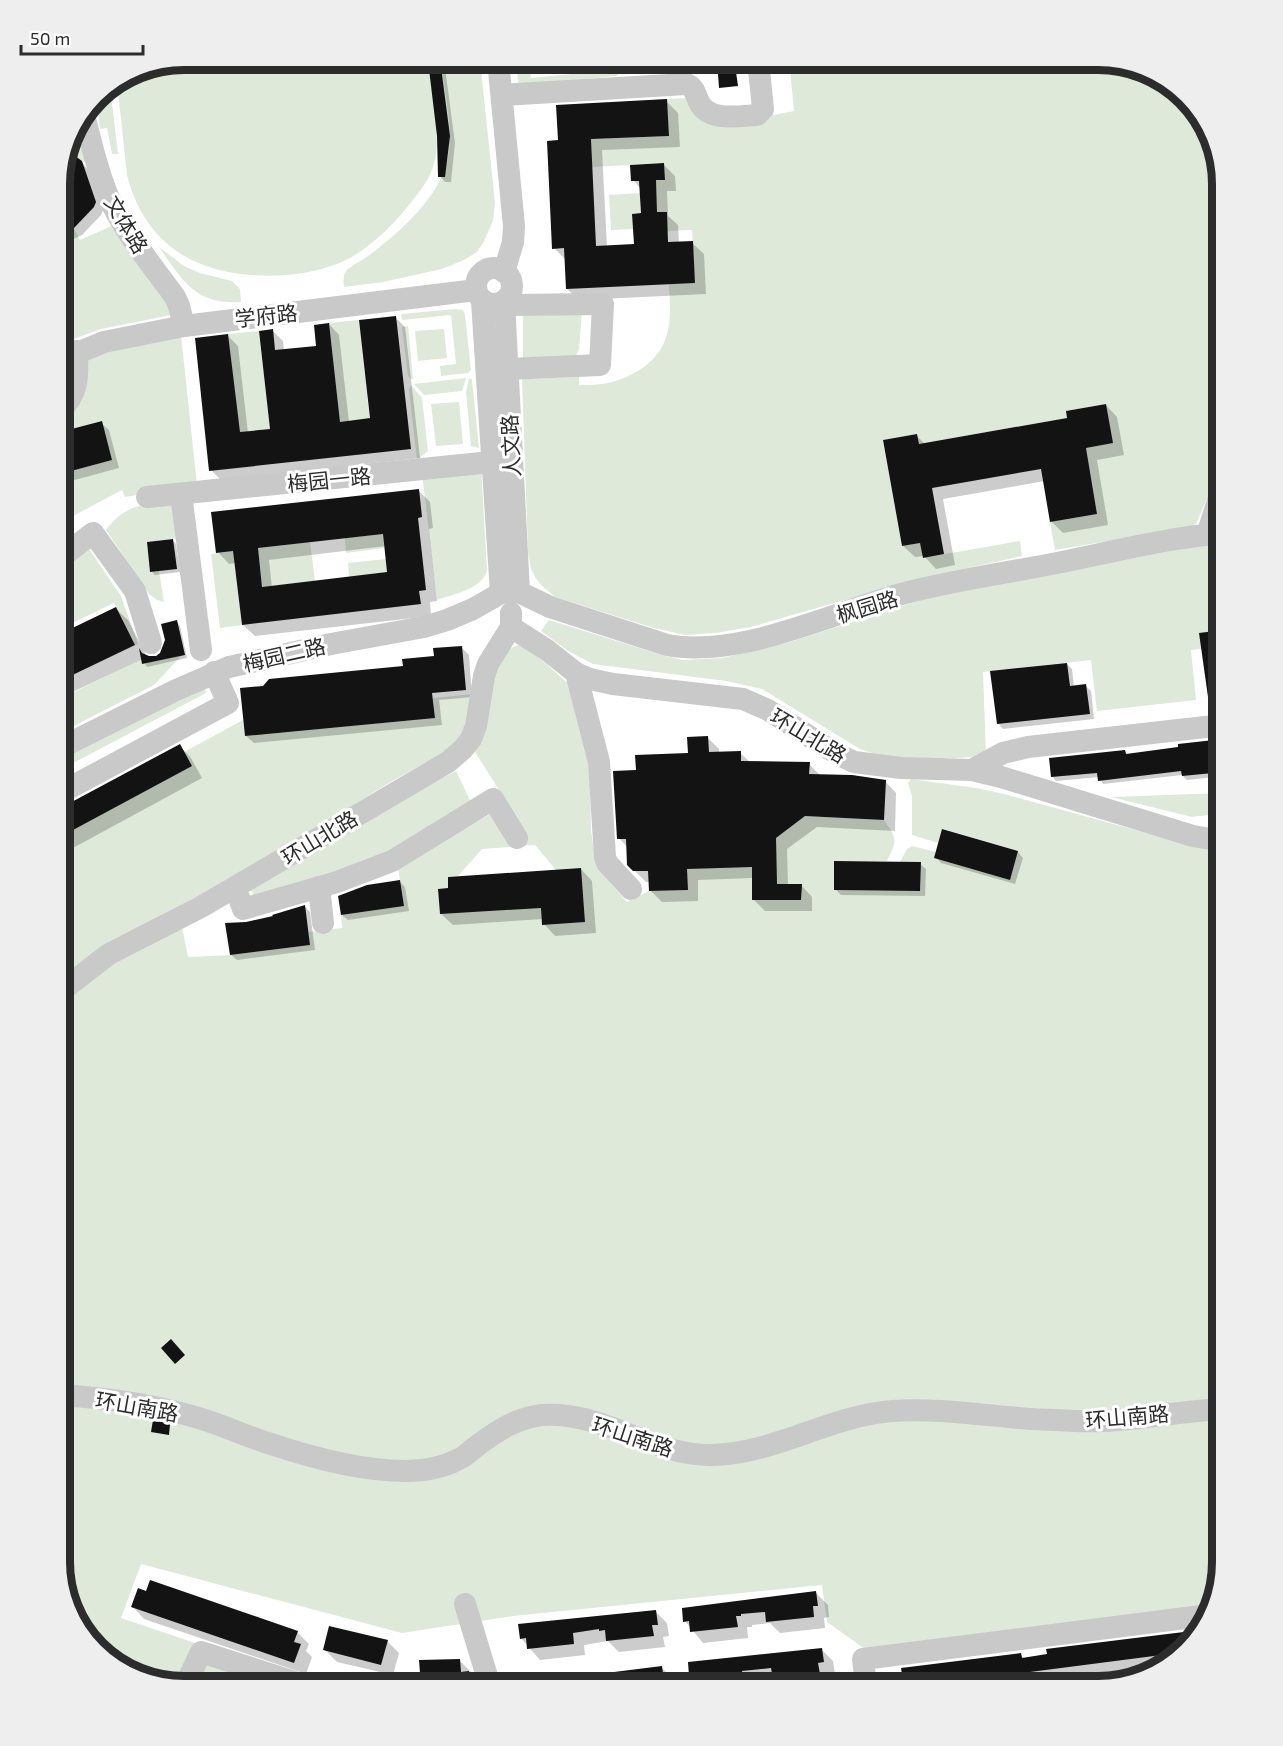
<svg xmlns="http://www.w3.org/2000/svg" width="1283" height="1746" font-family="'Exo 2','Noto Sans SC',sans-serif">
<rect width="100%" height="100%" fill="#fff"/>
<!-- green -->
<g fill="#dfe9da" fill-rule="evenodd">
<path d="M 185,60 L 428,60 C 431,89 442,138 434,164 C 429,182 416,196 405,210 C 389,229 368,249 346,260 C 299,283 218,282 175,250 C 150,232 134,204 127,175 L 117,82 L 137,69 Z"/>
<path d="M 440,60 L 480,60 L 495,203 L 493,221 L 484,241 L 477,252 L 464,260 L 442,269 L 383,282 L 344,287 C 343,280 343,274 348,269 C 355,263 364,260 371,254 C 402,230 440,197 448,157 C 454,126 444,91 440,60 Z"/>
<path d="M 591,60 L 622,60 L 623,71 L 616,76 L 519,86 L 516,66 L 529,65 L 531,78 L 592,72 Z"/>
<path d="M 632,60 L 693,60 L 694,68 L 639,73 L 633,69 Z"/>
<path d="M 789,60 L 1106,60 L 1161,77 L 1206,122 L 1223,185 L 1223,461 L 1196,524 L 1192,527 L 1055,550 L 1050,522 L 1097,514 L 1086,448 L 1113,443 L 1106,404 L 1067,411 L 1067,418 L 919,444 L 917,434 L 883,440 L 902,546 L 920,543 L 923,558 L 1020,541 L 1022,556 L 918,579 L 751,627 L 715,633 L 685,635 L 654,628 L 555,597 L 541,585 L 535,577 L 531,569 L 528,552 L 522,379 L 579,377 L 579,385 C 587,385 595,385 602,384 C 626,381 657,364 665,340 C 672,322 670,303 669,284 L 695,283 L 692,230 L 667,231 L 657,212 L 656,180 L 665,180 L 664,163 L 592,167 L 591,139 L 669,136 L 667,99 L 687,98 L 732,123 L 794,111 Z"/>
<path d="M 110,87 L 118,154 L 112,154 L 107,128 L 100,129 L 96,99 L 102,91 Z"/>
<path d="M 78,123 L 91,167 L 67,150 L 73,130 Z"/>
<path d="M 640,193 L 641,213 L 632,214 L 633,229 L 611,230 L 609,195 Z"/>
<path d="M 116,224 L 165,299 L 171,315 L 101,329 L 60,344 L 60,235 L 74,228 L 80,240 Z"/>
<path d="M 159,247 L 184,266 L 200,273 L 232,281 L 240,289 L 241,302 C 195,305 183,281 159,247 Z"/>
<path d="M 523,308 L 582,311 L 579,350 L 575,357 L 523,359 Z"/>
<path d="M 456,309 L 463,310 L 465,315 L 471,370 L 468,373 L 441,376 L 440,366 L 456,364 L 451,315 L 402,320 L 401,314 Z"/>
<path d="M 359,320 L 365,375 L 404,391 L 367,396 L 370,418 L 340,422 L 329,323 Z"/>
<path d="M 408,326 L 413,379 L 411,379 L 408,376 L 402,327 Z"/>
<path d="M 444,329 L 447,358 L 418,361 L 415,331 Z"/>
<path d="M 259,331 L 270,429 L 240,432 L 237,410 L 203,414 L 201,393 L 234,389 L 228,334 Z"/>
<path d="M 181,335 L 197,485 L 125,497 L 122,490 L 60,523 L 60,474 L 112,460 L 101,421 L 60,432 L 60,417 L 82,357 Z"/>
<path d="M 466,378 L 462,391 L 424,395 L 414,384 Z"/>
<path d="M 469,378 L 472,380 L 479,448 L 471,446 L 466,392 Z"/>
<path d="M 411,385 L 422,398 L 428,451 L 417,460 L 409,390 Z"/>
<path d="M 459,402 L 463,444 L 436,446 L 431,404 Z"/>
<path d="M 481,467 L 487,570 C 483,589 453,594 437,600 L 422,473 Z"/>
<path d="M 174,501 L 178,538 L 147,542 L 150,572 L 159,571 L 164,602 L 157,600 L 149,594 L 106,530 C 125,504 144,504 174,501 Z"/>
<path d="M 383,534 L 384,548 L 346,553 L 345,538 Z"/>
<path d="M 1223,541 L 1223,630 L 1201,649 L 1191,650 L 1196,700 L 1097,711 L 1091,660 L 983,672 L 986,756 L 942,759 L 887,758 L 860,749 L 762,689 L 726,681 L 593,664 L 568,651 L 541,631 L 549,620 L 665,656 L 683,660 L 722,658 L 790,642 L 927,598 Z"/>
<path d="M 310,542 L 315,581 L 262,587 L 258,548 Z"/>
<path d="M 89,549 L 121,596 L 138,644 L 135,645 L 114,603 L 60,629 L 60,566 Z"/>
<path d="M 233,551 L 242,625 L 220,628 L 211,554 Z"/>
<path d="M 386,559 L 387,572 L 349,577 L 348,563 Z"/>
<path d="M 518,645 L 525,645 L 572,687 L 590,761 L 591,831 L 597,868 L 627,902 L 649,891 L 687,890 L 687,869 L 776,838 L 805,816 L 884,820 C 898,840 897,840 887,861 L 835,861 L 834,890 L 920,891 L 921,862 L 900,862 L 907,849 L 912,846 L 936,852 L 934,858 L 1010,879 L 1018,851 L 943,829 L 938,843 L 912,835 L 912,796 L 908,783 L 911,779 L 976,788 L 1004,794 L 1190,845 L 1223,851 L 1223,1562 L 1211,1606 L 865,1649 L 827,1622 L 822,1585 L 513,1616 L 402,1633 L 141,1564 L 121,1618 L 323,1686 L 177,1686 L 122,1669 L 77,1624 L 60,1561 L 60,837 L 184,752 L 243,720 L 245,736 L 435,718 L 433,698 L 474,694 L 465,729 L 460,739 L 443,753 L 394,780 L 179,912 L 188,957 L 230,955 L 310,945 L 309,932 L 342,928 L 341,915 L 404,906 L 398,867 L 508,804 L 475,752 C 481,726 490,653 518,645 ZM 535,845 L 556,870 L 581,868 L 585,922 L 542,925 L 541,908 L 440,914 L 438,889 L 448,888 L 448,877 L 458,876 L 482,849 ZM 752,884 L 801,884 L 801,900 L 752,900 Z"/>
<path d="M 182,655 L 154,685 L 60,733 L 60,699 L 141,659 L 142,664 Z"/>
<path d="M 202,686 L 205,687 L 206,693 L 60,770 L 60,759 Z"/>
<path d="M 456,771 L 471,802 L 379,859 L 254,896 L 249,886 L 351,826 Z"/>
<path d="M 1223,793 L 1223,813 L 1192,817 L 1111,797 Z"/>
</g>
<!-- shadow -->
<g fill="#0003" fill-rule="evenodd">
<path d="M 441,69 L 446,75 L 455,143 L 451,182 L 445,182 L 440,176 Z"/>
<path d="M 666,101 L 678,113 L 680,147 L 602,150 L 607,247 L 635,245 L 642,215 L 641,189 L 633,180 L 664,165 L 675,176 L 676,191 L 667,191 L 668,216 L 678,225 L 679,243 L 692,243 L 704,254 L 706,294 L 579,300 L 567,289 L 566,260 L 554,248 L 560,142 Z"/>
<path d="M 81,162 L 89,170 L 103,210 L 101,215 L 82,235 L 60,245 L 60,176 Z"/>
<path d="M 395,317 L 405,327 L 420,458 L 221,480 L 211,470 L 228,336 L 238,346 L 248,433 L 272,430 L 273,331 L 283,341 L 284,351 L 318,347 L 329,324 L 339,335 L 349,422 L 371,420 Z"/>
<path d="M 1106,405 L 1117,417 L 1124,455 L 1097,460 L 1108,525 L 1063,533 L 1052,522 L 1045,481 L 943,499 L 955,565 L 936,569 L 924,556 L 915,557 L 903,546 L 916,435 L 925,444 L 1069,419 Z"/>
<path d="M 101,423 L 109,430 L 119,468 L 60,484 L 60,433 Z"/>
<path d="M 418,490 L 430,502 L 433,528 L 429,529 L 437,601 L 430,602 L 431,616 L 255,636 L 243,625 L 236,563 L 229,564 L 218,552 ZM 386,546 L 389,574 L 272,588 L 269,560 Z"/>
<path d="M 173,540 L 176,544 L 180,572 L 155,575 L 152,572 Z"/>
<path d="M 116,609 L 128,620 L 147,657 L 156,657 L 163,653 L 177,622 L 180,626 L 187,658 L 147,667 L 142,659 L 60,698 L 60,635 Z"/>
<path d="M 1223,632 L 1223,708 L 1216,709 L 1210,703 Z"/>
<path d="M 461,647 L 469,655 L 472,697 L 439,700 L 442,725 L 254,743 L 246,736 L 404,667 L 436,658 Z"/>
<path d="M 1067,664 L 1072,669 L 1074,687 L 1086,686 L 1091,691 L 1094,719 L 1003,729 L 998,723 Z"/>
<path d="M 708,738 L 719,749 L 719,754 L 740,753 L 750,762 L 809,764 L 821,776 L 885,781 L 896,793 L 895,831 L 817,827 L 787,849 L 788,885 L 801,885 L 812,897 L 812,911 L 765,911 L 753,899 L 753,878 L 698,880 L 698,901 L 662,902 L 650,890 L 650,882 L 646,882 L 629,865 L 628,848 L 619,838 L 638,772 L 689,755 Z"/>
<path d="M 1223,740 L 1223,776 L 1187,780 L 1182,775 L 1103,784 L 1099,777 L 1056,781 L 1052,776 L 1125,751 L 1128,755 Z"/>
<path d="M 180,746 L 191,758 L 202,778 L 60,855 L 60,808 L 67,806 Z"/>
<path d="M 1018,852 L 1023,858 L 1015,884 L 941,863 L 936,857 Z"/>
<path d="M 920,864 L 926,869 L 925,896 L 841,895 L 835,889 Z"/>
<path d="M 581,869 L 592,881 L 596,933 L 555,936 L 544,924 L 543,919 L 453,925 L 441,914 Z"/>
<path d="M 400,882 L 405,887 L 409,911 L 348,920 L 342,915 Z"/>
<path d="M 305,907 L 310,912 L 315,950 L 237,960 L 231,955 L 246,924 L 274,918 Z"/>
<path d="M 1217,1500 L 1223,1500 L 1223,1514 L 1218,1513 Z"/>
<path d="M 816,1593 L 828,1605 L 829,1617 L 824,1618 L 825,1628 L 780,1633 L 770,1623 L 752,1625 L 752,1627 L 747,1627 L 748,1638 L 703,1643 L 685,1621 Z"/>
<path d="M 133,1607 L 297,1632 L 309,1644 L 306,1651 L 312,1657 L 306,1674 L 144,1619 Z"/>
<path d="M 656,1612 L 667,1623 L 669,1636 L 663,1637 L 665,1647 L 619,1652 L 608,1641 L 584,1645 L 585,1655 L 540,1660 L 521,1638 Z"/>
<path d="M 1199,1631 L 1163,1667 L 1041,1683 L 1042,1686 L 898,1686 L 904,1675 L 1020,1654 L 1025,1659 L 1048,1655 L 1048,1651 Z"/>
<path d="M 387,1641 L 399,1653 L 393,1675 L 337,1662 L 325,1650 Z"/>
<path d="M 822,1650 L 833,1661 L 835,1674 L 829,1674 L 831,1685 L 782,1686 L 776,1680 L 753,1682 L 754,1686 L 698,1686 L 697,1682 L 691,1675 Z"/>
<path d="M 459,1660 L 471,1672 L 471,1675 L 480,1686 L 410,1686 L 421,1675 Z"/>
<path d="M 661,1667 L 673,1679 L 674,1686 L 527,1686 L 527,1683 Z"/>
</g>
<!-- building -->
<g fill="#131313" fill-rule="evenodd">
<path d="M 441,67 L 450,136 L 445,177 L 438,177 L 437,136 L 429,69 Z"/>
<path d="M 736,72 L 738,86 L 719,88 L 718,74 Z"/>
<path d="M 667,99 L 669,136 L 591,139 L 596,246 L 634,244 L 632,214 L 641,213 L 639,181 L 631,181 L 630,165 L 664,163 L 665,180 L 656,180 L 657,212 L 667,212 L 668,242 L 693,241 L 695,283 L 566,289 L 564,248 L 552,249 L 547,141 L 558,140 L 556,105 Z"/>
<path d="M 67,150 L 82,161 L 96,202 L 94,207 L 74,228 L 60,235 L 60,176 Z"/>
<path d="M 396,316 L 411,449 L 209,471 L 195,338 L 228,334 L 240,432 L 270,429 L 259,331 L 273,329 L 275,350 L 316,346 L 314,325 L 329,323 L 340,422 L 370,418 L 359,320 Z"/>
<path d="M 1106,404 L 1113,443 L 1086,448 L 1097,514 L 1050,522 L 1041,469 L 932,488 L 944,554 L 923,558 L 920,543 L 902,546 L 883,440 L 917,434 L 919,444 L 1067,418 L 1066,411 Z"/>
<path d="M 102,421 L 112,460 L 60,474 L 60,432 Z"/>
<path d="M 419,489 L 422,517 L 418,518 L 426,590 L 419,591 L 421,604 L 242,625 L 233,551 L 216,553 L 211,512 ZM 383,534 L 387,572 L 262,587 L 258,548 Z"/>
<path d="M 173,539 L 177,569 L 150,572 L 147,542 Z"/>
<path d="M 116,607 L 135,645 L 60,681 L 60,634 Z"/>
<path d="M 177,620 L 185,655 L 142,664 L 139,648 L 142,653 L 149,656 L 156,656 L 160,653 L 165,640 L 161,624 Z"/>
<path d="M 1223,630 L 1223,702 L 1209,704 L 1199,633 Z"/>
<path d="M 462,646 L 466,690 L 432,693 L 435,718 L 245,736 L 240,688 L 263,686 L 269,679 L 403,666 L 402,659 L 434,656 L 433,648 Z"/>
<path d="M 1067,663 L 1070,686 L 1086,684 L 1090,714 L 997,724 L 990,671 Z"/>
<path d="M 708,736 L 709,752 L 741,751 L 741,761 L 810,762 L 809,774 L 852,775 L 886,780 L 884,820 L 805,816 L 776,838 L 777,884 L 802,884 L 801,900 L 752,900 L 752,867 L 687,869 L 688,890 L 649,891 L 648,871 L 633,871 L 627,865 L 626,839 L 617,839 L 613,771 L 636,770 L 635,755 L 688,753 L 687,737 Z"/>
<path d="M 1223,739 L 1223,772 L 1182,776 L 1181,771 L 1098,781 L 1097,773 L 1051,777 L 1049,758 L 1125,750 L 1126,754 L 1178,747 L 1178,744 Z"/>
<path d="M 180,744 L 192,766 L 60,837 L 60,806 L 66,805 Z"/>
<path d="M 942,829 L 1018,851 L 1010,880 L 934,858 Z"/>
<path d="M 834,861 L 921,862 L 920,891 L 834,890 Z"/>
<path d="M 581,868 L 585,922 L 542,925 L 541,908 L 440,914 L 438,889 L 448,888 L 448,877 Z"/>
<path d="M 400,880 L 404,906 L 341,915 L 338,896 L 367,885 Z"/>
<path d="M 305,905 L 310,945 L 230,955 L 225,923 L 246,922 L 273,916 L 272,915 Z"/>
<path d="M 171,1339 L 185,1355 L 175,1364 L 161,1348 Z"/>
<path d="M 153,1420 L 170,1424 L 169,1435 L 151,1432 Z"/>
<path d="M 150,1580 L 298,1631 L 294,1642 L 301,1644 L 294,1663 L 131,1607 L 138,1588 L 146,1591 Z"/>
<path d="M 816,1591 L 818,1606 L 813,1606 L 814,1617 L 766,1622 L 765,1612 L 741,1614 L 741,1616 L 736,1616 L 738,1627 L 690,1632 L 689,1621 L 683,1622 L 682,1608 Z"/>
<path d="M 656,1610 L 658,1625 L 652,1625 L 654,1636 L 606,1641 L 605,1630 L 599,1631 L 599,1629 L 573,1633 L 574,1644 L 527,1649 L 526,1638 L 520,1639 L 518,1624 Z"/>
<path d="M 329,1626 L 388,1640 L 381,1665 L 323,1650 Z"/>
<path d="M 1200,1630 L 1177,1653 L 1030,1672 L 1032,1682 L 1002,1686 L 896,1686 L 894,1675 L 902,1674 L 901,1668 L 1021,1653 L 1022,1658 L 1047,1654 L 1046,1649 Z"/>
<path d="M 822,1648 L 824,1662 L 818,1663 L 820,1674 L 773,1679 L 771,1668 L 742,1671 L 743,1681 L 700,1686 L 696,1686 L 695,1676 L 689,1676 L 688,1662 Z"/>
<path d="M 460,1659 L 461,1672 L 469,1671 L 470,1686 L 409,1686 L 408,1674 L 420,1673 L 419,1660 Z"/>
<path d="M 662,1666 L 664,1680 L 658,1681 L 659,1686 L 568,1686 L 568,1677 L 581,1676 L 581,1674 L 598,1674 Z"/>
</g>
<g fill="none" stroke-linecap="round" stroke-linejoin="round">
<!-- minor -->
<g stroke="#c9c9c9" stroke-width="22">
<path d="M 498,60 L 514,226 L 513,242 L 504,272"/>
<path d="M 502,95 L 686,84 C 695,87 695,94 699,102 C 708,122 739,116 757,115 L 763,109 L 758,60"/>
<path d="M 84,115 C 91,142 97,170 108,196 C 124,232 152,265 175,297 L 179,306 L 184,326"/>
<circle cx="494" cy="286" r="18"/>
<path d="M 482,301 L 501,593"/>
<path d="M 504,301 L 519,592"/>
<path d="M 505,305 L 603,304 L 600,365 L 507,369"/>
<path d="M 60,360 L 104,342 L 184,326 L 476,290"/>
<path d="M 60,411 C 79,393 78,375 77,351"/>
<path d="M 181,494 L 201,650"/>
<path d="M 147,497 L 511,460"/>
<path d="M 1207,535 L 1223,485"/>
<path d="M 60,558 L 93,533 L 135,591 L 151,643"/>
<path d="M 511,627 L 547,650 L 576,673 L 590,679 L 613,684 L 743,699 L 768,710 L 837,754 L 854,762 L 901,768 L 972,770 L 1001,777 L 1193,836 L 1223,841"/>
<path d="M 576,673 L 599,762 L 605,857 L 607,863 L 631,889"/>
<path d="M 60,748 L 174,691 L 229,667 L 331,644 L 424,627 L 447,620 L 473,609 L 501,593 L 519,592 L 550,607 L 667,645 C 740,659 833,612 905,593 C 955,580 1006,573 1057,563 C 1112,552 1167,538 1223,533"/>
<path d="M 972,770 L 1003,753 L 1028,747 L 1223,725"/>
<path d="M 60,793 L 228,703 L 214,672"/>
<path d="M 235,887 L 243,909 L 337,882 L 392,861 L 493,799 L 517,838"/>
<path d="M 319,887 L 323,923"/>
<path d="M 60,992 L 109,954 L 201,907 L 448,762 L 463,749 L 471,739 L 476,726 L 484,676 L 488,664 L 511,627 L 511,613"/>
<path d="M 60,1395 C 108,1398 156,1405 202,1419 C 224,1426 244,1435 265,1442 C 309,1457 359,1471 406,1471 C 425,1471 442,1468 459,1459 C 466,1456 471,1450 478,1445 C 498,1430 517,1418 542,1415 C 601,1410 653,1456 711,1455 C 775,1454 829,1416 892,1411 C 946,1407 1001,1419 1055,1420 C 1071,1421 1087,1422 1103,1421 C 1143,1419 1183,1411 1223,1409"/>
<path d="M 465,1604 L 490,1686"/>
<path d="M 185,1686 L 201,1652 L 307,1686"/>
<path d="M 866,1686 L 863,1659 L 1209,1615"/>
</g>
</g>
<g text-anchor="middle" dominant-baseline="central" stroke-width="6" stroke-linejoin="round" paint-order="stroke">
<!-- street labels -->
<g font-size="21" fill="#2c2c2c" stroke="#fff">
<text transform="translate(127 224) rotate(59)">文体路</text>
<text transform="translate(266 315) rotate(-6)">学府路</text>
<text transform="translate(510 446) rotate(-93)">人文路</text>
<text transform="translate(329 479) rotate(-6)">梅园一路</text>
<text transform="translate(867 606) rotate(-17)">枫园路</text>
<text transform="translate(284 654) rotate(-13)">梅园二路</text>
<text transform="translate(809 735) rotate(31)">环山北路</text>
<text transform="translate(319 837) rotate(-31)">环山北路</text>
<text transform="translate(137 1406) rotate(10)">环山南路</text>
<text transform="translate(1127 1416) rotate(-5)">环山南路</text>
<text transform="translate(633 1436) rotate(18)">环山南路</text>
</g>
</g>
<!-- crop -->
<path d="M0 0H1283V1746H0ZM184 70H1098A114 114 0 0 1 1212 184V1562A114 114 0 0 1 1098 1676H184A114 114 0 0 1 70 1562V184A114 114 0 0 1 184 70Z" fill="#eee" fill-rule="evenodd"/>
<path fill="none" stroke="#2c2c2c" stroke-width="8" d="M184 70H1098A114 114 0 0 1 1212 184V1562A114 114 0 0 1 1098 1676H184A114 114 0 0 1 70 1562V184A114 114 0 0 1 184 70Z"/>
<!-- scale -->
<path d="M21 45v9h122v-9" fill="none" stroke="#2c2c2c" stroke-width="3"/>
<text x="30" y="45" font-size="18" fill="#2c2c2c" stroke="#ffffff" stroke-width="4.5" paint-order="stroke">50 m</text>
</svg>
